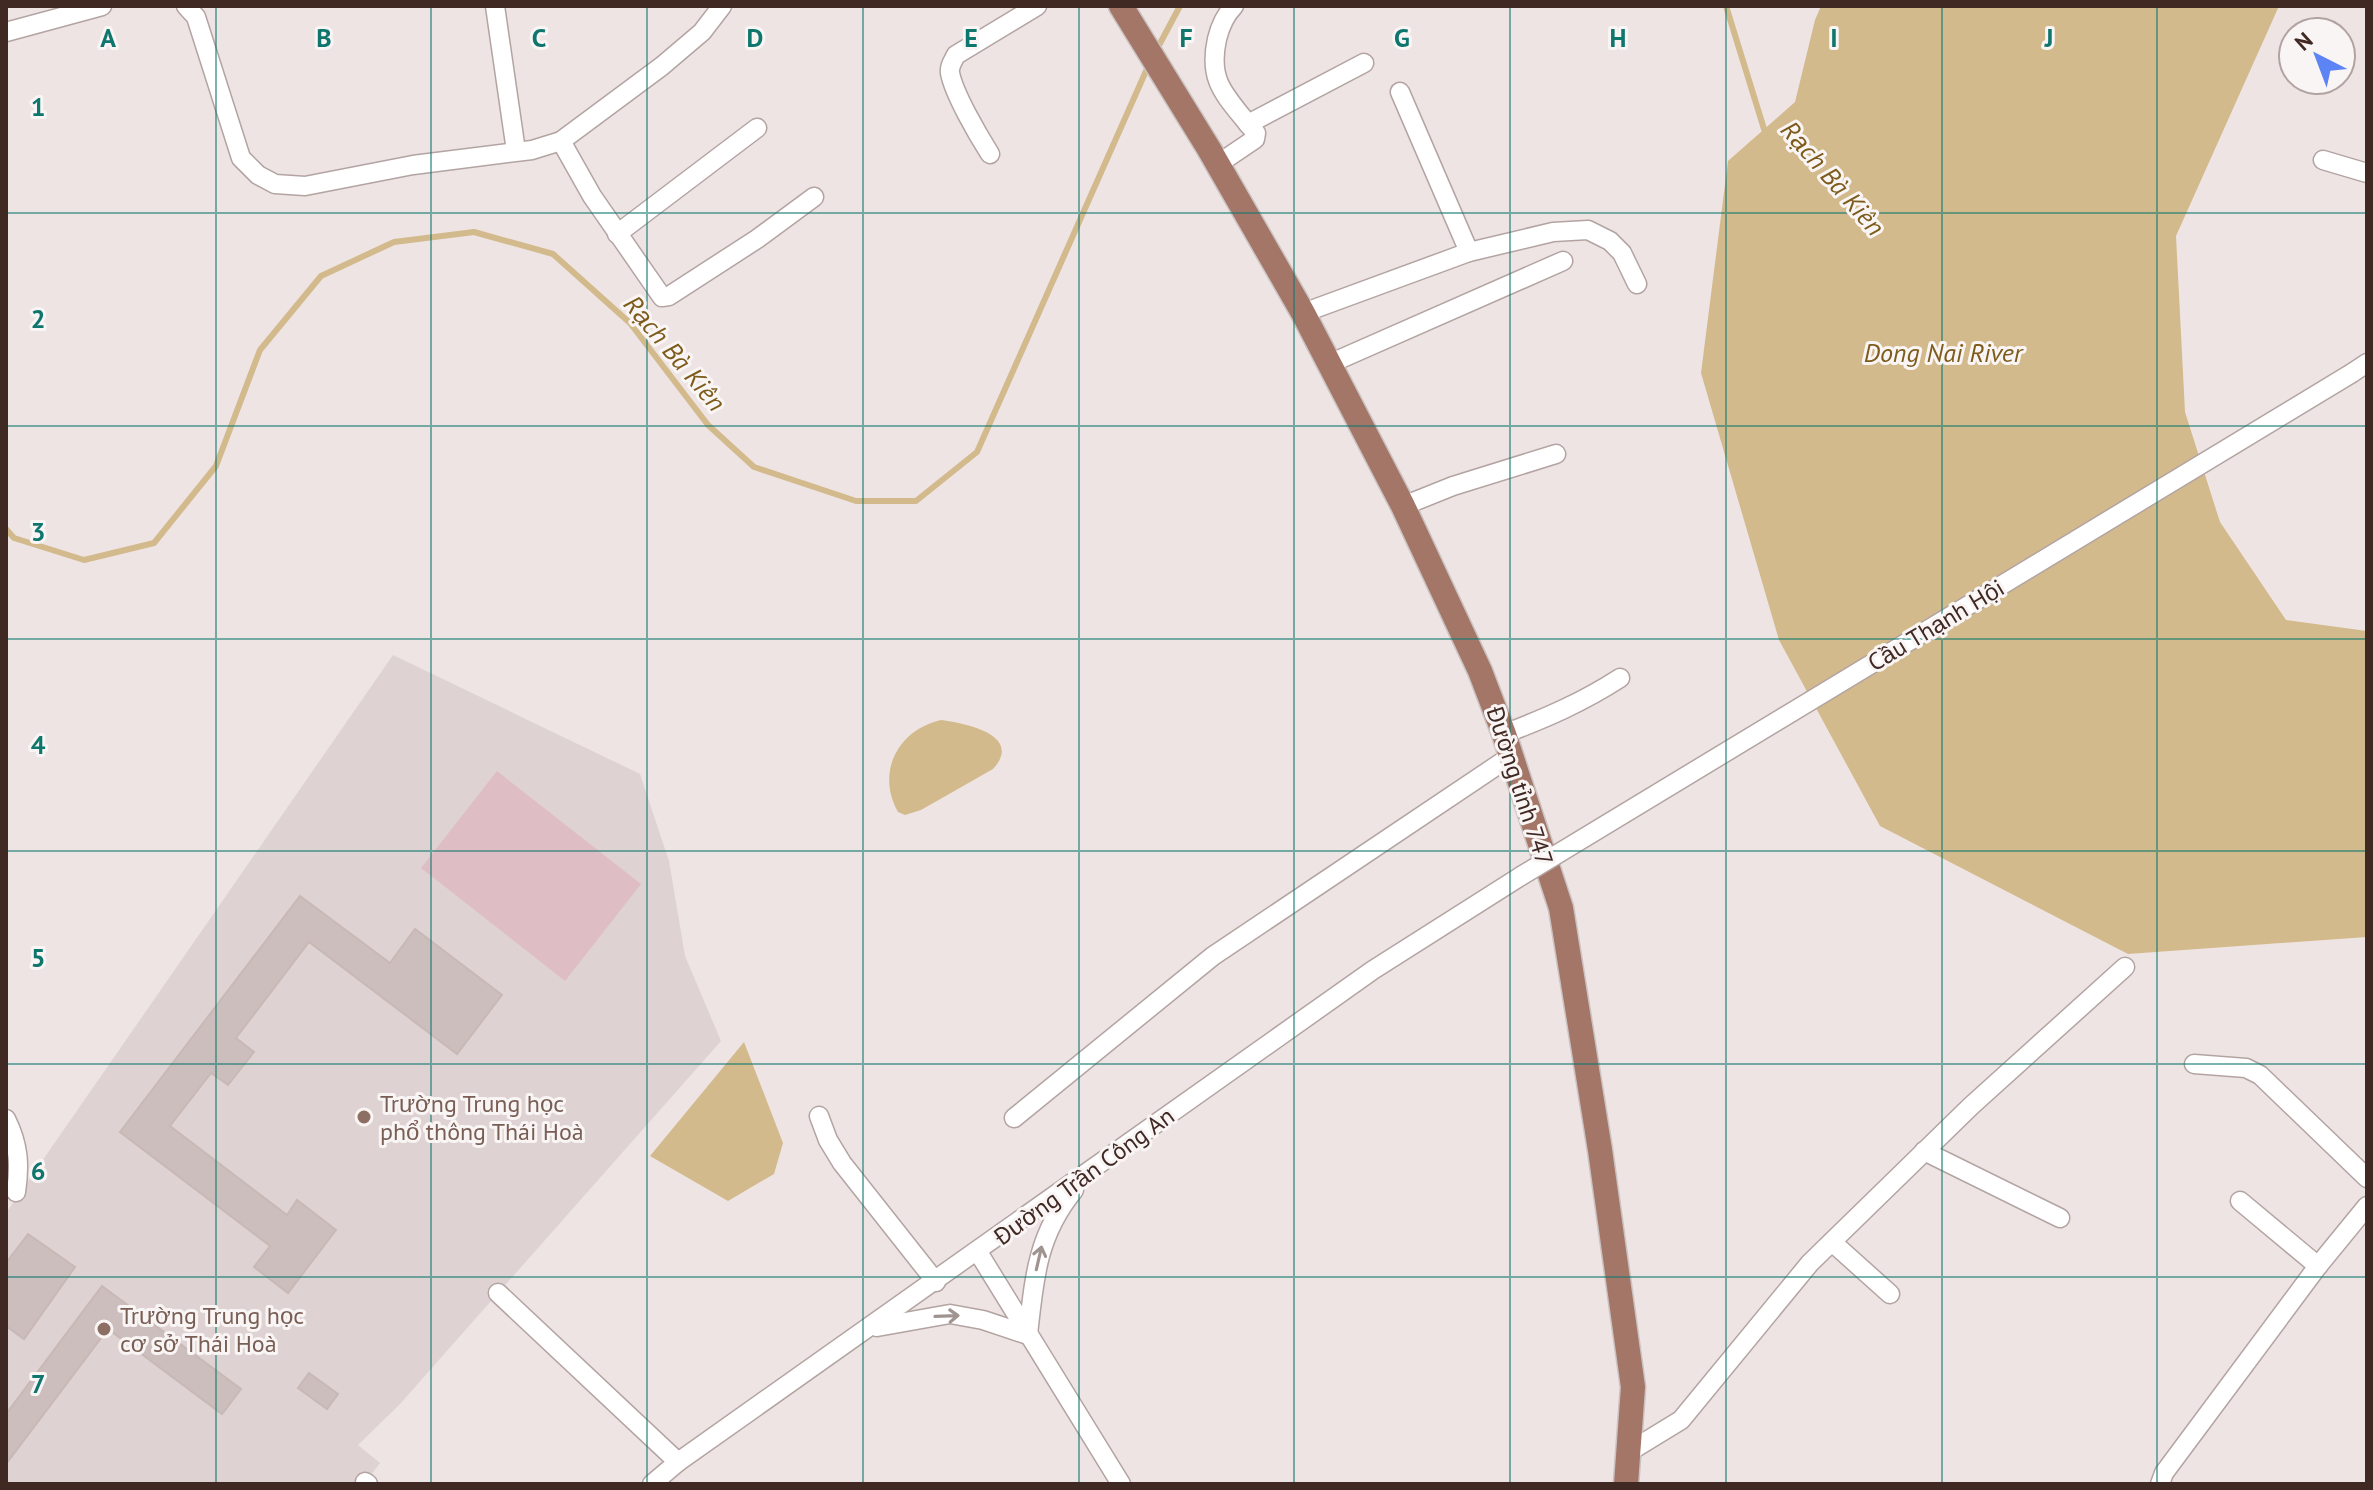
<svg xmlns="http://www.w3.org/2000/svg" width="2373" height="1490" font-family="'PT Sans',sans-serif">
<rect width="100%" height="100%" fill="#eee4e4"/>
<!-- built -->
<path fill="#ded3d2" d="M 393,655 L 640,774 L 669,861 L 685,956 L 721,1041 L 400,1404 L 358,1445 L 380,1463 L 364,1484 L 6,1484 L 6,1213 Z"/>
<!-- garden -->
<path fill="#dfbdc5" d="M 497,771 L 641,884 L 565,981 L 421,868 Z"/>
<!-- water -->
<g fill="#d3ba8c">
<path d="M 1821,6 L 2279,6 L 2176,236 L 2185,412 L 2220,522 L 2286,620 L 2367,631 L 2367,937 L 2128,954 L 1880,826 L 1779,640 L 1701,373 L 1728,161 L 1795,102 L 1815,20 Z"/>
<path d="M 941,720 C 965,723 1024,735 993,769 L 921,810 L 905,815 L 898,812 C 876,773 897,730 941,720 Z"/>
<path d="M 744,1042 L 783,1143 L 774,1174 L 728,1201 L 650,1156 Z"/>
</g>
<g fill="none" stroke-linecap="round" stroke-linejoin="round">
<!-- stream -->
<g stroke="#d3ba8c" stroke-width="6">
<path d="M 1726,6 L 1764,129 L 1769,135"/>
<path d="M 1157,49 L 1180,6"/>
<path d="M 6,529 L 14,538 L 84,560 L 154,543 L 216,466 L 260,350 L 321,276 L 394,242 L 474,232 L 553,254 L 630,323 L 708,425 L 754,467 L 856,501 L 916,501 L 977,452 L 1150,62"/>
</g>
</g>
<!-- building -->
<g fill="#ccbebc" stroke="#c8b8b6" stroke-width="2">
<path d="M 300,896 L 390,963 L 415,929 L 502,995 L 457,1054 L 309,942 L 236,1038 L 254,1052 L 228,1085 L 211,1073 L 170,1126 L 287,1215 L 297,1200 L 336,1230 L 288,1293 L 254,1267 L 270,1246 L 120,1132 Z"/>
<path d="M 28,1234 L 75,1267 L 24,1339 L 6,1326 L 6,1263 Z"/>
<path d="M 102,1286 L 241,1389 L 222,1414 L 108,1329 L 6,1464 L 6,1414 Z"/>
<path d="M 309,1373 L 338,1394 L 327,1409 L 298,1388 Z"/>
</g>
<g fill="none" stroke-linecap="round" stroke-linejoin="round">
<!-- minor casing -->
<g stroke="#b3a4a2" stroke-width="21">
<g id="minor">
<path d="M 186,6 L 196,17 L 241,158 L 258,175 L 275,184 L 305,186 L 413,165 L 532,150 L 561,141 L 662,66 L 702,32 L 722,6"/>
<path d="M 495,6 L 516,151"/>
<path d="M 1234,6 C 1225,15 1220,27 1217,39 C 1208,80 1224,94 1248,124"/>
<path d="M 6,32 L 102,6"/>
<path d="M 561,141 L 592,196 L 662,297 L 669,296 L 757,239 L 814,197"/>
<path d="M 990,154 C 978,135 954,94 950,73 C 949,66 953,61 956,55 L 1037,6"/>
<path d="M 2323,160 L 2367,173"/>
<path d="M 1218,164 L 1255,139 L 1256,133 L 1248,124 L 1364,63"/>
<path d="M 617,234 L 757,128"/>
<path d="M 1469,252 L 1553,232 L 1588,230 L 1610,241 L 1622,253 L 1637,284"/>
<path d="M 1303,313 L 1469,252 L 1400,92"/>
<path d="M 1329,364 L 1563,261"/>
<path d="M 2352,373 L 2367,363"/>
<path d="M 1403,506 L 1453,486 L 1556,454"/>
<path d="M 1504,734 C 1546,718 1583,702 1620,678"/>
<path d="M 2194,1064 L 2246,1068 L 2260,1075 L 2367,1178"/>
<path d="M 819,1116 L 828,1140 L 842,1163 L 936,1282"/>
<path d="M 1014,1118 L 1213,956 L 1511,756"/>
<path d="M 6,1119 C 19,1145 20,1165 16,1192"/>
<path d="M 1924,1151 L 2060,1218"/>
<path d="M 2240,1201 L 2318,1266"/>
<path d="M 1832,1242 L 1890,1294"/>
<path d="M 978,1252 L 1121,1484"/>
<path d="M 498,1293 L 678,1462"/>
<path d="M 877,1327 L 950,1314 L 983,1320 L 1028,1335 C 1034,1279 1037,1235 1074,1190"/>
<path d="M 1627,1453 L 1681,1420 L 1810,1263 L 1971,1106 L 2125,967"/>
<path d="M 365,1482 L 368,1484"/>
<path d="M 652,1484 L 678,1462 L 1373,970 L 1521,876"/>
<path d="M 2160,1484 L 2164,1473 L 2318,1266 L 2367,1206"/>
</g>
</g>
<!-- major casing -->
<g stroke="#cac3c1" stroke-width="27">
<path id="major" d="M 1121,6 L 1209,149 L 1303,313 L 1403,506 L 1480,671 L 1504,734 L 1561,908 L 1600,1150 L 1633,1387 L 1626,1484"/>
</g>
<!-- minor -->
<use href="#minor" stroke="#fff" stroke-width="18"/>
<!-- major -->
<use href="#major" stroke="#a47668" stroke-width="24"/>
<!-- minor-bridge casing -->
<g stroke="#b3a4a2" stroke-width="21" stroke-linecap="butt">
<path id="minor-bridge" d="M 1521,876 L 2352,373"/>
</g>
<!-- minor-bridge -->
<use href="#minor-bridge" stroke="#fff" stroke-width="18"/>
</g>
<!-- one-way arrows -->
<defs><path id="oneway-shaft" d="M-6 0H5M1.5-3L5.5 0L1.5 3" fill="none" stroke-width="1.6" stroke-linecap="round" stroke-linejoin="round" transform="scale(2)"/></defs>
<g stroke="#a09491">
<use href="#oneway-shaft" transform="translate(1039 1258) rotate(-77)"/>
<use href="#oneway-shaft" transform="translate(947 1316) rotate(-2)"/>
</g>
<!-- grid -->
<path fill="none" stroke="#0f766e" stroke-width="2" stroke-opacity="0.55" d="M 216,6 L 216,1484M 431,6 L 431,1484M 647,6 L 647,1484M 863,6 L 863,1484M 1079,6 L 1079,1484M 1294,6 L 1294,1484M 1510,6 L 1510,1484M 1726,6 L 1726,1484M 1942,6 L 1942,1484M 2157,6 L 2157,1484M 6,213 L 2367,213M 6,426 L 2367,426M 6,639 L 2367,639M 6,851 L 2367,851M 6,1064 L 2367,1064M 6,1277 L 2367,1277"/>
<!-- markers -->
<g fill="#8d6e63" stroke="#faf5f5" stroke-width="3">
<circle cx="364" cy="1117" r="8"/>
<circle cx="104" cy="1329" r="8"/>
</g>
<g text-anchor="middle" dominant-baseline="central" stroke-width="6" stroke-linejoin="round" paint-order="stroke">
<!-- street labels -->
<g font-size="24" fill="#402923" stroke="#faf5f5">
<text transform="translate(1936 625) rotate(-31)">Cầu Thạnh Hội</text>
<text transform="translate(1520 786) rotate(72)">Đường tỉnh 747</text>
<text transform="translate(1084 1176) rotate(-36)">Đường Trần Công An</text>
</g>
<!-- education labels -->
<g font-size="24" fill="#785e54" stroke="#faf5f5" text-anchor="start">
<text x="380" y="1103">Trường Trung học<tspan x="380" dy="28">phổ thông Thái Hoà</tspan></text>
<text x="120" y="1315">Trường Trung học<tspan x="120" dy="28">cơ sở Thái Hoà</tspan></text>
</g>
<!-- water labels -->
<g font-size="26" font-style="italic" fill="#7d5c1b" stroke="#faf5f5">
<text transform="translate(1833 178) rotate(49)">Rạch Bà Kiên</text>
<text x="1943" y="352">Dong Nai River</text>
<text transform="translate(675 353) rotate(50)">Rạch Bà Kiên</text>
</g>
</g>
<g font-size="26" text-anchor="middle" font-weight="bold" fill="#0f766e" stroke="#faf5f5" stroke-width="6" stroke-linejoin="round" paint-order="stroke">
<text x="108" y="47">A</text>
<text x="324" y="47">B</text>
<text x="539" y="47">C</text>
<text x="755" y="47">D</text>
<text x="971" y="47">E</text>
<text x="1186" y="47">F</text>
<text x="1402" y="47">G</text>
<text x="1618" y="47">H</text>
<text x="1834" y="47">I</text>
<text x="2049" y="47">J</text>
<text x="38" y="116">1</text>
<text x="38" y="328">2</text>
<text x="38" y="541">3</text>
<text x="38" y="754">4</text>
<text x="38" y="967">5</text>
<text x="38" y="1180">6</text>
<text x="38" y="1393">7</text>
</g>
<!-- border -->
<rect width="2373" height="1490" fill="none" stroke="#402923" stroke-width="16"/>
<!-- north arrow -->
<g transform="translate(2317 56) rotate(318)"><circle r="38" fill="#faf5f5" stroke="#b0a3a1" stroke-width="2"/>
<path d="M0-6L14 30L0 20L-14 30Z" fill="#5c84f4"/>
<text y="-12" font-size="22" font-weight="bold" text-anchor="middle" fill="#402923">N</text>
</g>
</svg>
